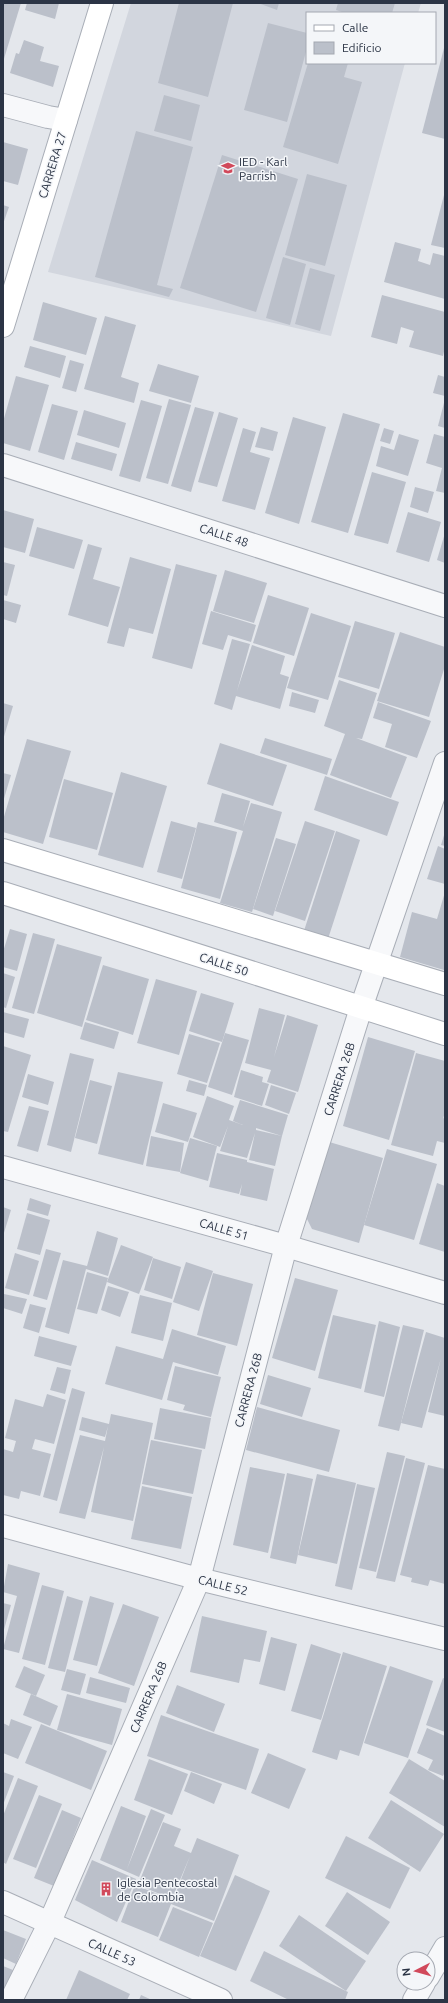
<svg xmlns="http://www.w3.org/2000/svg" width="448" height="2003" font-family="Ubuntu,sans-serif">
<rect width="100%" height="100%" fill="#e4e7ec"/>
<!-- built -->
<path fill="#d2d6de" d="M 131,3 L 421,3 L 418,13 L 307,13 L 307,63 L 405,63 L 331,336 L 48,272 Z"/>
<!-- building -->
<g fill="#bbc0ca">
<path d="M 3,3 L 21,3 L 3,62 Z"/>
<path d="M 27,3 L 59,3 L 55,19 L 25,10 Z"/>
<path d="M 179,3 L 233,3 L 208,97 L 158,83 Z"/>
<path d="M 258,3 L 279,3 L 277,10 Z"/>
<path d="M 338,3 L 395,3 L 392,13 L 345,13 L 336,10 Z"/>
<path d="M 268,23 L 307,33 L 307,48 L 287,122 L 244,110 Z"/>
<path d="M 24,40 L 44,47 L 40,61 L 59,66 L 53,87 L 10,73 L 16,53 L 19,54 Z"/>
<path d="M 444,48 L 445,48 L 445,139 L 422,133 Z"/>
<path d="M 308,63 L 348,63 L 344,77 L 362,82 L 338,164 L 283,147 Z"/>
<path d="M 164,95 L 200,105 L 191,141 L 154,131 Z"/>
<path d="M 136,131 L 193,147 L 157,285 L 173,289 L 169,297 L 95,277 Z"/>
<path d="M 3,142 L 28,149 L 18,185 L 3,181 Z"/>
<path d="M 222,155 L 298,179 L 256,312 L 180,288 Z"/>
<path d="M 307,174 L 347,185 L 325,266 L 285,255 Z"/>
<path d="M 444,195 L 445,195 L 445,248 L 431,245 Z"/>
<path d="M 3,205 L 9,207 L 3,224 Z"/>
<path d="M 395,242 L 421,249 L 418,261 L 430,265 L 433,253 L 445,256 L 445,299 L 384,282 Z"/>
<path d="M 283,257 L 306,264 L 290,325 L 266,318 Z"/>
<path d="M 310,268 L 335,275 L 320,331 L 295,324 Z"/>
<path d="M 382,295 L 445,312 L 445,347 L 443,356 L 409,347 L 414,331 L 401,327 L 397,344 L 371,337 Z"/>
<path d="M 43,302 L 97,318 L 86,355 L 33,340 Z"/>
<path d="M 105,316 L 136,325 L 121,377 L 139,383 L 134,403 L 84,389 Z"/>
<path d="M 30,346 L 66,356 L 60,378 L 24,367 Z"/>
<path d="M 70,360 L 84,364 L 76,392 L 62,388 Z"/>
<path d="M 158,364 L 199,376 L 191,403 L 149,391 Z"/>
<path d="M 438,375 L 445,377 L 445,396 L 433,393 Z"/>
<path d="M 16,376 L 49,385 L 30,451 L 3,443 L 3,422 Z"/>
<path d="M 169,399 L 191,405 L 168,484 L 146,478 Z"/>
<path d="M 445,399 L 445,428 L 438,426 Z"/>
<path d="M 141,400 L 162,406 L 140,482 L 119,476 Z"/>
<path d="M 52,404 L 78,411 L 64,460 L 38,452 Z"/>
<path d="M 195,407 L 214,412 L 191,492 L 171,486 Z"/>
<path d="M 84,410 L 126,423 L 119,448 L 77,435 Z"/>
<path d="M 219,412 L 238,418 L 217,487 L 198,482 Z"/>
<path d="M 343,413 L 380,424 L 348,533 L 311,522 Z"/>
<path d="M 293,417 L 326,427 L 299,524 L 265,513 Z"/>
<path d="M 261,427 L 278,432 L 273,451 L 255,447 Z"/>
<path d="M 243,428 L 256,432 L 250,452 L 270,458 L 255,510 L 222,501 Z"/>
<path d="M 384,428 L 394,431 L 390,444 L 380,441 Z"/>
<path d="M 399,434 L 419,440 L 408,476 L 376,466 L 381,446 L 394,450 Z"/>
<path d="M 434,434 L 445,437 L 445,493 L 436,491 L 442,468 L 426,463 Z"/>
<path d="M 76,442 L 117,454 L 112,471 L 71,459 Z"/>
<path d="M 372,472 L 406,482 L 388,544 L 354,535 Z"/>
<path d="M 415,487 L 434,492 L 428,513 L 410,507 Z"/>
<path d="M 3,510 L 34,519 L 25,553 L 3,547 Z"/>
<path d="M 408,512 L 441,522 L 429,562 L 396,552 Z"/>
<path d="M 37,527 L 83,540 L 74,569 L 29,556 Z"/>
<path d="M 445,533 L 445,563 L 437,560 Z"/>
<path d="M 88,544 L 102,548 L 93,579 L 120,587 L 108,627 L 68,615 Z"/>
<path d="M 130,557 L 171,569 L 153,634 L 129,628 L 124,647 L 107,643 Z"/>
<path d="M 3,562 L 15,565 L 7,596 L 3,595 Z"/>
<path d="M 176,564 L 217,575 L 192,669 L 152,658 Z"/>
<path d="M 225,570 L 267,583 L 254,623 L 213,611 Z"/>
<path d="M 268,595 L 309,608 L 294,656 L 253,643 Z"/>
<path d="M 3,600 L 21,605 L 16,623 L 3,619 Z"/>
<path d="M 211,611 L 256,625 L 251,642 L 228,635 L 223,650 L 202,644 Z"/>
<path d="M 311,613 L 351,626 L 328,700 L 287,688 Z"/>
<path d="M 355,621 L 395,633 L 379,689 L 338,677 Z"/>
<path d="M 400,632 L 445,647 L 445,666 L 429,717 L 377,701 Z"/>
<path d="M 232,639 L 250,644 L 237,691 L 252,645 L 285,656 L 280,674 L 289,677 L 280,709 L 236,696 L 232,710 L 214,704 Z"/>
<path d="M 339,680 L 377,693 L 362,739 L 356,738 L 407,757 L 391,798 L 330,775 L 345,734 L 324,726 Z"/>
<path d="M 292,692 L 319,700 L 315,713 L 289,706 Z"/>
<path d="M 378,702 L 431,721 L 417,758 L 385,747 L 392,724 L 373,718 Z"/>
<path d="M 3,703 L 13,706 L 3,740 Z"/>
<path d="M 265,738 L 332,759 L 327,775 L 260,753 Z"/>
<path d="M 27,739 L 71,751 L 43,844 L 3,832 L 3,820 Z"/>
<path d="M 220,743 L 287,765 L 273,806 L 207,784 Z"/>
<path d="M 121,772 L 167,786 L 143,868 L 98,855 Z"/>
<path d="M 3,773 L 11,775 L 3,802 Z"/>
<path d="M 325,776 L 399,802 L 387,836 L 314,810 Z"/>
<path d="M 64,779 L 113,793 L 97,850 L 49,837 Z"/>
<path d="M 222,793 L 250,801 L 243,827 L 251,803 L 282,812 L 252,912 L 220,903 L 243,831 L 214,822 Z"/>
<path d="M 171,821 L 196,828 L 182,879 L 157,872 Z"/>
<path d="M 305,821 L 335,831 L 305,921 L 275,911 Z"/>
<path d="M 198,822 L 237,832 L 220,899 L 181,888 Z"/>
<path d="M 336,831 L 360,840 L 327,942 L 303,934 Z"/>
<path d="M 445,832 L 445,846 L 441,845 Z"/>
<path d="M 276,838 L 296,844 L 273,916 L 253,909 Z"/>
<path d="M 438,846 L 445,849 L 445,884 L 427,879 Z"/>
<path d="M 445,892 L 444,970 L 400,957 L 412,912 L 437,919 Z"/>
<path d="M 10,929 L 27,934 L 17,971 L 3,967 L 3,952 Z"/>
<path d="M 33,933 L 55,939 L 34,1014 L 12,1008 Z"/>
<path d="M 57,944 L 102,957 L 82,1027 L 37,1013 Z"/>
<path d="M 103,965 L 149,979 L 133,1035 L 86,1020 Z"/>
<path d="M 3,973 L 15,977 L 6,1008 L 3,1007 Z"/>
<path d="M 156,979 L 197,991 L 179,1055 L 137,1043 Z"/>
<path d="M 201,993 L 234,1003 L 222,1042 L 189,1031 Z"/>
<path d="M 259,1008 L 285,1015 L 274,1057 L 287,1015 L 318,1025 L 298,1092 L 267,1082 L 271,1070 L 245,1063 Z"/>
<path d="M 3,1012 L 29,1019 L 24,1038 L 3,1032 Z"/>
<path d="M 85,1022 L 119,1032 L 114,1049 L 80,1039 Z"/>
<path d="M 225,1033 L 249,1040 L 232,1095 L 208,1087 Z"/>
<path d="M 189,1034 L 220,1043 L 207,1083 L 177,1074 Z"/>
<path d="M 368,1037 L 415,1051 L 389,1140 L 343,1126 Z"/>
<path d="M 3,1046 L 31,1055 L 8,1132 L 3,1131 Z"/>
<path d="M 70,1053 L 94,1059 L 71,1152 L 47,1145 Z"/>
<path d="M 416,1053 L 445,1061 L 445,1112 L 443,1119 L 445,1116 L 445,1143 L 437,1141 L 433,1156 L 391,1145 Z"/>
<path d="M 241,1070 L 263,1077 L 262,1082 L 269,1084 L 262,1106 L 234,1097 Z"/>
<path d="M 118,1072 L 163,1082 L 143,1165 L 98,1154 Z"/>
<path d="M 28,1074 L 54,1082 L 48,1105 L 22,1097 Z"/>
<path d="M 90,1080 L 112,1086 L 97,1144 L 75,1138 Z"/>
<path d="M 189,1080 L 207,1085 L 204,1096 L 186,1091 Z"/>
<path d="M 271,1085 L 296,1093 L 289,1114 L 265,1105 Z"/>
<path d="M 207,1096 L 234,1106 L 229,1120 L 243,1125 L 233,1121 L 240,1100 L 288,1115 L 282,1136 L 256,1128 L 256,1130 L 282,1136 L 275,1166 L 249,1160 L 255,1133 L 247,1158 L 220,1151 L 228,1126 L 220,1147 L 193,1137 Z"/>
<path d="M 163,1103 L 197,1113 L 188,1142 L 155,1132 Z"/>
<path d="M 29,1106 L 49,1111 L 38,1152 L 17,1146 Z"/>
<path d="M 151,1136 L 184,1143 L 180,1172 L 146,1166 Z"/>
<path d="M 190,1138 L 217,1146 L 208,1181 L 180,1173 Z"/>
<path d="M 326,1141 L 383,1158 L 359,1243 L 312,1229 L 305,1215 Z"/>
<path d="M 387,1149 L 437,1164 L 414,1240 L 364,1225 Z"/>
<path d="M 217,1153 L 247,1160 L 247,1162 L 274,1169 L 267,1201 L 240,1195 L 242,1184 L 239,1194 L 209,1187 Z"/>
<path d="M 437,1183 L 445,1186 L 445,1252 L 419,1244 Z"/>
<path d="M 30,1198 L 51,1205 L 48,1216 L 27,1210 Z"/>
<path d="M 3,1207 L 11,1210 L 3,1236 Z"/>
<path d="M 27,1213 L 50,1220 L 40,1255 L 17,1249 Z"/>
<path d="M 97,1231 L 118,1238 L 108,1276 L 86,1269 L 69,1334 L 45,1327 L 63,1260 L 87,1266 Z"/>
<path d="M 121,1245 L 153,1257 L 139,1294 L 107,1282 Z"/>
<path d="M 46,1249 L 61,1253 L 47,1300 L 33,1296 Z"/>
<path d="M 15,1253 L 39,1261 L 29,1295 L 5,1288 Z"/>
<path d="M 153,1258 L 181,1267 L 172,1299 L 144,1290 Z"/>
<path d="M 186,1262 L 213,1271 L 199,1311 L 173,1302 Z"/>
<path d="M 87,1272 L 108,1278 L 97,1314 L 77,1309 Z"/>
<path d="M 213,1273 L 253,1284 L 237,1346 L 197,1335 Z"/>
<path d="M 295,1278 L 338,1290 L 315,1371 L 272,1358 Z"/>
<path d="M 108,1286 L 129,1292 L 120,1317 L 101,1310 Z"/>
<path d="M 4,1294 L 27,1299 L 22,1314 L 3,1308 Z"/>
<path d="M 140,1295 L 172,1303 L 163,1341 L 131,1333 Z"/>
<path d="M 30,1304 L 46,1308 L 39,1333 L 23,1328 Z"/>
<path d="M 333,1315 L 376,1325 L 361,1389 L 318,1378 Z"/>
<path d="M 379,1321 L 400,1327 L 384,1397 L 364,1392 Z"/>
<path d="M 403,1325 L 424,1330 L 399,1431 L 378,1426 Z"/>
<path d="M 172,1329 L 226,1346 L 218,1375 L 173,1362 L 162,1400 L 105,1384 L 116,1346 L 163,1359 Z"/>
<path d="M 426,1332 L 445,1338 L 445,1416 L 428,1412 L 441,1358 L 422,1428 L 401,1423 Z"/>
<path d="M 39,1336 L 77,1346 L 71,1366 L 34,1356 Z"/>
<path d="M 175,1366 L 221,1377 L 211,1417 L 183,1410 L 185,1405 L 167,1400 Z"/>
<path d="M 57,1367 L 71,1370 L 65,1394 L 50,1390 Z"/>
<path d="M 268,1375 L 311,1388 L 302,1417 L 260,1404 Z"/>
<path d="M 72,1388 L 85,1392 L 57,1501 L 43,1497 Z"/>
<path d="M 47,1394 L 66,1400 L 54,1444 L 35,1439 L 32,1449 L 51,1454 L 40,1496 L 21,1491 L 19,1499 L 3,1495 L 3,1449 L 13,1452 L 16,1441 L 5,1438 L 15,1399 L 43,1407 Z"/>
<path d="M 257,1407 L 340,1430 L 329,1472 L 246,1450 Z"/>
<path d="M 160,1408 L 211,1418 L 205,1449 L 154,1439 Z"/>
<path d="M 111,1414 L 153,1423 L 133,1521 L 91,1512 L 104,1447 L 85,1519 L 59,1513 L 80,1435 L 105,1441 L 108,1426 L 105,1437 L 79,1430 L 82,1417 L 109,1424 Z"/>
<path d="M 151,1440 L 202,1450 L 193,1494 L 142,1484 Z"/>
<path d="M 387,1452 L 405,1456 L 376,1572 L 359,1568 Z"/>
<path d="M 406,1458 L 425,1463 L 395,1582 L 376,1578 Z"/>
<path d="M 428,1465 L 445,1469 L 445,1584 L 430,1580 L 428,1586 L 411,1582 L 412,1578 L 400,1575 Z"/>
<path d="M 250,1467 L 285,1474 L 268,1553 L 233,1545 Z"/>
<path d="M 287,1473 L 313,1479 L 296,1564 L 270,1558 Z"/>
<path d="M 317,1474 L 356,1483 L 337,1564 L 298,1555 Z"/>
<path d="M 357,1484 L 375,1488 L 352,1590 L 335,1586 Z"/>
<path d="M 142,1486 L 192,1497 L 181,1549 L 131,1539 Z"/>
<path d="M 8,1564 L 40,1573 L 19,1653 L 3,1649 L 17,1596 L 3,1592 Z"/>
<path d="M 42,1585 L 64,1591 L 45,1665 L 22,1659 Z"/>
<path d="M 67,1596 L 83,1601 L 65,1672 L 48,1668 Z"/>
<path d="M 90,1596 L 114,1603 L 97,1666 L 73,1660 Z"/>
<path d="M 3,1603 L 11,1605 L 3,1633 Z"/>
<path d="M 123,1604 L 159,1617 L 134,1686 L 98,1673 Z"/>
<path d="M 202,1616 L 267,1631 L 260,1662 L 244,1659 L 239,1683 L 190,1672 Z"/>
<path d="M 271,1637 L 297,1644 L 285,1691 L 259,1684 Z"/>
<path d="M 311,1644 L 341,1654 L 321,1720 L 291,1711 Z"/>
<path d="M 343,1652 L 387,1666 L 359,1756 L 340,1750 L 337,1760 L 312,1752 Z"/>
<path d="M 24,1666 L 45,1675 L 36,1696 L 15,1687 Z"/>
<path d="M 390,1666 L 433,1681 L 408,1758 L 364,1743 Z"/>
<path d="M 67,1669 L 86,1674 L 80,1695 L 61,1690 Z"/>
<path d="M 90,1677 L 130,1688 L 126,1703 L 86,1693 Z"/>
<path d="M 443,1678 L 445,1679 L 445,1732 L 426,1725 Z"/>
<path d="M 177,1685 L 225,1704 L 214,1732 L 166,1713 Z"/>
<path d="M 31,1694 L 58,1706 L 50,1726 L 23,1715 Z"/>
<path d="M 67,1694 L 122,1709 L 112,1745 L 57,1730 Z"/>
<path d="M 161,1715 L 259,1749 L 246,1790 L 147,1756 Z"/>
<path d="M 11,1719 L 32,1727 L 18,1759 L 3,1753 L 3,1723 L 9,1726 Z"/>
<path d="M 41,1724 L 107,1751 L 91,1790 L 25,1763 Z"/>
<path d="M 427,1728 L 445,1736 L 445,1772 L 443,1776 L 428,1770 L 433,1760 L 417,1753 Z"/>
<path d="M 268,1753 L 306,1769 L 289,1809 L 251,1793 Z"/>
<path d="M 149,1759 L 188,1774 L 172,1815 L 134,1800 Z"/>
<path d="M 409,1759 L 445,1781 L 445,1827 L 389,1793 Z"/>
<path d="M 3,1772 L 14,1776 L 3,1805 Z"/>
<path d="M 191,1772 L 222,1784 L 214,1804 L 184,1791 Z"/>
<path d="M 18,1778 L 38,1786 L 6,1864 L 3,1862 L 3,1816 Z"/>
<path d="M 39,1795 L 62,1804 L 36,1868 L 13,1859 Z"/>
<path d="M 391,1800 L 444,1834 L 420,1872 L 368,1838 Z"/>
<path d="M 121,1806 L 146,1816 L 127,1869 L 151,1809 L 165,1815 L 139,1877 L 100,1860 Z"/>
<path d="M 62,1810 L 81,1818 L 54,1886 L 34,1878 Z"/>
<path d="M 163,1822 L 181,1829 L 174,1846 L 191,1853 L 197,1838 L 239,1855 L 214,1921 L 171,1904 L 158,1937 L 121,1922 L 135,1885 L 173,1900 L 190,1856 L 172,1899 L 138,1885 Z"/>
<path d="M 346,1836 L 410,1868 L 390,1909 L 325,1878 Z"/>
<path d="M 92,1860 L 136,1879 L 117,1922 L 75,1900 Z"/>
<path d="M 235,1875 L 270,1891 L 236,1971 L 200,1956 Z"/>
<path d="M 347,1892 L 390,1922 L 368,1955 L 325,1926 Z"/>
<path d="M 173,1907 L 213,1923 L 199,1957 L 159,1940 Z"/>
<path d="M 299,1915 L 366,1961 L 346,1991 L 279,1946 Z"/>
<path d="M 3,1930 L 26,1939 L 16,1964 L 3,1958 Z"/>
<path d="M 264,1951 L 348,1992 L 345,2000 L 289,2000 L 250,1981 Z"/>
<path d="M 3,1966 L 13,1970 L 3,1994 Z"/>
<path d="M 79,1970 L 130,1994 L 127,2000 L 66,2000 Z"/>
<path d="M 141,1995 L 152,2000 L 139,2000 Z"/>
</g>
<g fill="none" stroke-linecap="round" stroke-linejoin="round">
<!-- street casing -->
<g stroke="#a9aeb7" stroke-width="24">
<g id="street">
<path d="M 3,105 L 48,117 L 66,120"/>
<path d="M 3,465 L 445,606"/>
<path d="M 3,1167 L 286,1246 L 445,1293"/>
<path d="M 3,1526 L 199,1579 L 445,1639"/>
<path d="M 3,1902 L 221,2000"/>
<path d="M 428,1977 L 445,1948"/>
<path d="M 11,2000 L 49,1924 L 199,1579 L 286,1246 L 361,1008 L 445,763"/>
<path d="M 414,2000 L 424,1983"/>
</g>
</g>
<!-- secondary casing -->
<g stroke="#a9aeb7" stroke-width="24">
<g id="secondary">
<path d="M 3,326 L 102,3"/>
<path d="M 3,850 L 445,984"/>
<path d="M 3,893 L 445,1034"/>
</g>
</g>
<!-- street -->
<use href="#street" stroke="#f7f8fa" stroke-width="22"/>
<!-- secondary -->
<use href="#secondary" stroke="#fff" stroke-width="22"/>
</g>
<!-- icons -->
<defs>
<g id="school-bare" transform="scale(1.08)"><path d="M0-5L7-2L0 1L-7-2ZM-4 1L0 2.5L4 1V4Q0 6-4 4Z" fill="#d1495b" stroke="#f4f6f9" stroke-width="2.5" paint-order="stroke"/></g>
<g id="building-bare" transform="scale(1.08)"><path d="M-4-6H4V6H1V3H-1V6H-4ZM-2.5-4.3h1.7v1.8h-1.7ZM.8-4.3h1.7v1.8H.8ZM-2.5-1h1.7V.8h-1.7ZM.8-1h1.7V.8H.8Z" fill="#d1495b" stroke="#f4f6f9" stroke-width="2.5" paint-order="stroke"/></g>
</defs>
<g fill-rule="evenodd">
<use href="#school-bare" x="228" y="168"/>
<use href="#building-bare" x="106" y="1889"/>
</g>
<g text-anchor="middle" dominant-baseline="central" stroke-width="3" stroke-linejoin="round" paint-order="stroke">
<!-- poi labels -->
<g font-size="12" fill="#2b3445" stroke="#f4f6f9" text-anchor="start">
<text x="239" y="161">IED - Karl<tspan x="239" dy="14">Parrish</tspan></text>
<text x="117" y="1882">Iglesia Pentecostal<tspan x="117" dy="14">de Colombia</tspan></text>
</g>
<!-- street labels -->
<g font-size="12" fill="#2b3445" stroke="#f4f6f9">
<text transform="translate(52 165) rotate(-73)">CARRERA 27</text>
<text transform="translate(224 535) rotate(18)">CALLE 48</text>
<text transform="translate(224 964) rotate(18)">CALLE 50</text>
<text transform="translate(339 1079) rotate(-72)">CARRERA 26B</text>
<text transform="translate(224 1229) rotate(16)">CALLE 51</text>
<text transform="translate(248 1390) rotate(-75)">CARRERA 26B</text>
<text transform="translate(223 1585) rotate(14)">CALLE 52</text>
<text transform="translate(148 1697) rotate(-67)">CARRERA 26B</text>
<text transform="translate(112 1952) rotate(24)">CALLE 53</text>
</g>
</g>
<!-- border -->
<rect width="448" height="2003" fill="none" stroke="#2b3445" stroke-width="8"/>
<!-- legend -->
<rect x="306" y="12" width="130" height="52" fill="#f4f6f9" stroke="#a4a8b1"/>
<rect x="314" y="25" width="20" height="6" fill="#ffffff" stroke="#a4a8b1"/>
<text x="342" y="32" font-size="12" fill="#2b3445">Calle</text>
<rect x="314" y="42" width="20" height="12" fill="#bbc0ca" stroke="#a4a8b1"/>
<text x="342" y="52" font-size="12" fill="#2b3445">Edificio</text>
<!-- north arrow -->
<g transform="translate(416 1971) rotate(264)"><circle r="19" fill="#f4f6f9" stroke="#a4a8b1"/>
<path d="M0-3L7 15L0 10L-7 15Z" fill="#d1495b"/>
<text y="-6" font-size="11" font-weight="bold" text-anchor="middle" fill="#2b3445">N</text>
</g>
</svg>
